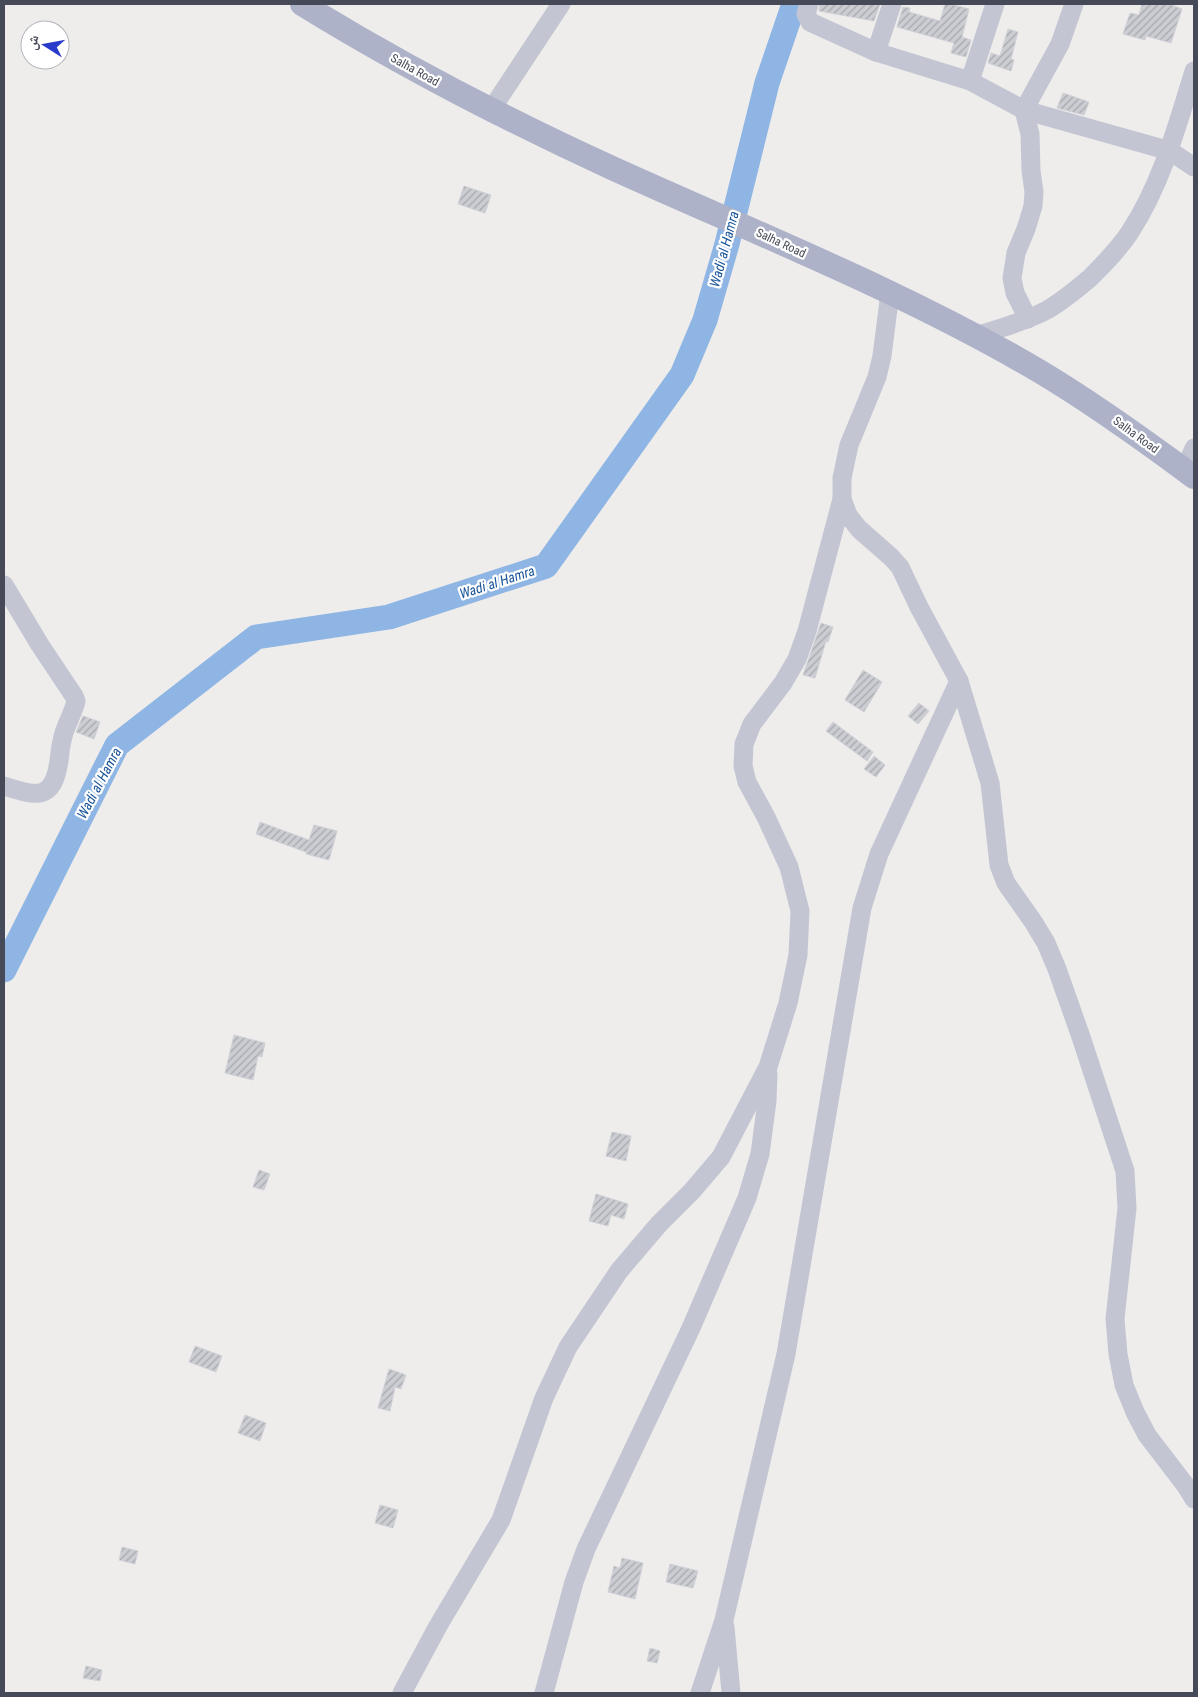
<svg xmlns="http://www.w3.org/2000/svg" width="1198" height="1697" font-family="'Roboto Condensed','Noto Naskh Arabic',sans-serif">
<defs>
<pattern id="building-hatch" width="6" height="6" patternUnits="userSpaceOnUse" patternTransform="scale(1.25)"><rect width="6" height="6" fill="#cccdd3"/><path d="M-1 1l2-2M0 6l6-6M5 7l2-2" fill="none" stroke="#a7a8ae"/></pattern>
</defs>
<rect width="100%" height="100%" fill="#eeedec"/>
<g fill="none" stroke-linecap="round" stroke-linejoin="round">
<!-- river -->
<path stroke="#8eb5e3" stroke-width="25" d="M 4,970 L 117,745 L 256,637 L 389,617 L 546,566 L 682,375 L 705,320 L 727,244 L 767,83 L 794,4"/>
</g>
<!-- building -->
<g fill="url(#building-hatch)" stroke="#d0d0d7">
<path d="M 820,4 L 880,4 L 874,21 L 819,11 Z"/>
<path d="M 945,4 L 950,4 L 969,9 L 962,37 L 971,40 L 966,57 L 951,53 L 954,43 L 897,27 L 903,7 L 910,8 L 909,12 L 940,21 Z"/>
<path d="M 1142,4 L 1169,4 L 1182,9 L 1171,43 L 1146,36 L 1145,40 L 1123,34 L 1130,13 L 1139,15 Z"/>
<path d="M 1008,29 L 1018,32 L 1011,59 L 1014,60 L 1011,71 L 988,63 L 991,53 L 1000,56 Z"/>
<path d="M 1063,93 L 1089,102 L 1084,115 L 1057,108 Z"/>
<path d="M 464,186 L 491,195 L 485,213 L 458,204 Z"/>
<path d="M 821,623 L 833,627 L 828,642 L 826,641 L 815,678 L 803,675 Z"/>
<path d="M 863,670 L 882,682 L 864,712 L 845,700 Z"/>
<path d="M 919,703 L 929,711 L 918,724 L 908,716 Z"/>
<path d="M 83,716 L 100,722 L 94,739 L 76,732 Z"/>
<path d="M 833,722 L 873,752 L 867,761 L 826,731 Z"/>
<path d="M 874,756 L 885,765 L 876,777 L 864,769 Z"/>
<path d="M 260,822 L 309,840 L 314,825 L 337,831 L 329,860 L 306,854 L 306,852 L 256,834 Z"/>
<path d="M 234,1035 L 265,1043 L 262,1057 L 258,1056 L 253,1080 L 225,1073 Z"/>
<path d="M 612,1132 L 631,1136 L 626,1161 L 606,1156 Z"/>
<path d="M 259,1170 L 270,1174 L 264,1190 L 253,1187 Z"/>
<path d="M 596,1194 L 628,1204 L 624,1219 L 611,1215 L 608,1226 L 589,1221 Z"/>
<path d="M 195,1346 L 222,1356 L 216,1372 L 189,1362 Z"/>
<path d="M 389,1369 L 406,1375 L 401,1389 L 395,1387 L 390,1411 L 378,1408 Z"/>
<path d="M 245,1415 L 266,1423 L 260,1441 L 238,1433 Z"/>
<path d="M 380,1505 L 398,1510 L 393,1528 L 375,1523 Z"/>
<path d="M 122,1547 L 138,1551 L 135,1564 L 119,1560 Z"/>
<path d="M 622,1558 L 643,1563 L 635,1599 L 608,1592 L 614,1566 L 620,1568 Z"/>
<path d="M 670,1564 L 698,1571 L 693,1588 L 666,1582 Z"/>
<path d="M 650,1648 L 660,1651 L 657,1663 L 647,1661 Z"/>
<path d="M 86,1666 L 102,1670 L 100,1681 L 83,1678 Z"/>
</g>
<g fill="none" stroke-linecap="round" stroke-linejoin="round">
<!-- minor -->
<g stroke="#c3c6d2" stroke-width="19">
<path d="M 809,4 L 806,14 L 810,22 L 876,52 L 970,81 L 1024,110 L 1170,151 L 1194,167"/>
<path d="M 876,52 L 892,4"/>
<path d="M 970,81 L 995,4"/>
<path d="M 491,110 L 561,4"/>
<path d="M 890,293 L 882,356 L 877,377 L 849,445 L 842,478 L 842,499 L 848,515 L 859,529 L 891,557 L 900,567 L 919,607 L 959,681 L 990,783 L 999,865 L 1006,883 L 1034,923 L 1046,943 L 1057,969 L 1081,1037 L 1125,1171 L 1127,1208 L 1115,1319 L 1118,1354 L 1124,1385 L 1135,1412 L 1147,1435 L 1186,1486 L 1194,1499"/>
<path d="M 1028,319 L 1015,293 L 1012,278 L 1016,253 L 1026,229 L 1033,206 L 1034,192 L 1031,171 L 1030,134 L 1024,110 L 1060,44 L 1074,4"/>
<path d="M 976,336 C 1000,328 1025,322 1047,310 C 1063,301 1077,289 1090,278 C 1104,264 1119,249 1130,232 C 1162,183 1177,126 1194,71"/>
<path d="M 1185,470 L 1194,448"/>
<path d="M 4,585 L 40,645 L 74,696 L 76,701 C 73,715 64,727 62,741 C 60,748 60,754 59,761 C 53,802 36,796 4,786"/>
<path d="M 725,1627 L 731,1693"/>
<path d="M 402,1693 L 438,1626 L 501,1520 L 544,1398 L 568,1347 L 619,1271 L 659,1224 L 692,1191 L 721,1157 L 768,1067 L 788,1003 L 798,955 L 800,911 L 789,867 L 766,817 L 747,782 L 743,766 L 744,744 L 752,724 L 783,683 L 797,659 L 807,631 L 842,499"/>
<path d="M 544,1693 L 574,1582 L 586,1549 L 691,1328 L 747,1198 L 760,1154 L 767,1101 L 768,1073"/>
<path d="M 700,1693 L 724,1620 L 786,1354 L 862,908 L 879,854 L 959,681"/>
</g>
<!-- major -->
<path stroke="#adb2c9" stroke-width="24" d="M 302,4 C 401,65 505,119 612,168 C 755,233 903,291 1039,371 C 1093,403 1144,440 1194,477"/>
</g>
<g text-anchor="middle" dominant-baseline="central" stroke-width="4.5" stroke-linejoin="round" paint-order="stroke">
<!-- street labels -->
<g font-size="12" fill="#464957" stroke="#fff">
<text transform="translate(415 70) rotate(29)">Salha Road</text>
<text transform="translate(781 243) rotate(25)">Salha Road</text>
<text transform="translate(1136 435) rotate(36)">Salha Road</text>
</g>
<!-- water labels -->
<g font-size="14" font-style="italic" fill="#195498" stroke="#fff">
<text transform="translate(724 249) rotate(-75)">Wadi al Hamra</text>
<text transform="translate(497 582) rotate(-18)">Wadi al Hamra</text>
<text transform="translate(99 783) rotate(-62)">Wadi al Hamra</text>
</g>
</g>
<!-- border -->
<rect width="1198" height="1697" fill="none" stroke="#464957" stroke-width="10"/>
<!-- north arrow -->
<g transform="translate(45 45) rotate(281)"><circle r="24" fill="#ffffff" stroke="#b5b6bc"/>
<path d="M0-4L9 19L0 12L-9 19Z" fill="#293bcb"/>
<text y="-8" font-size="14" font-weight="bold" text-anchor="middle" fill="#464957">ش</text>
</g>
</svg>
